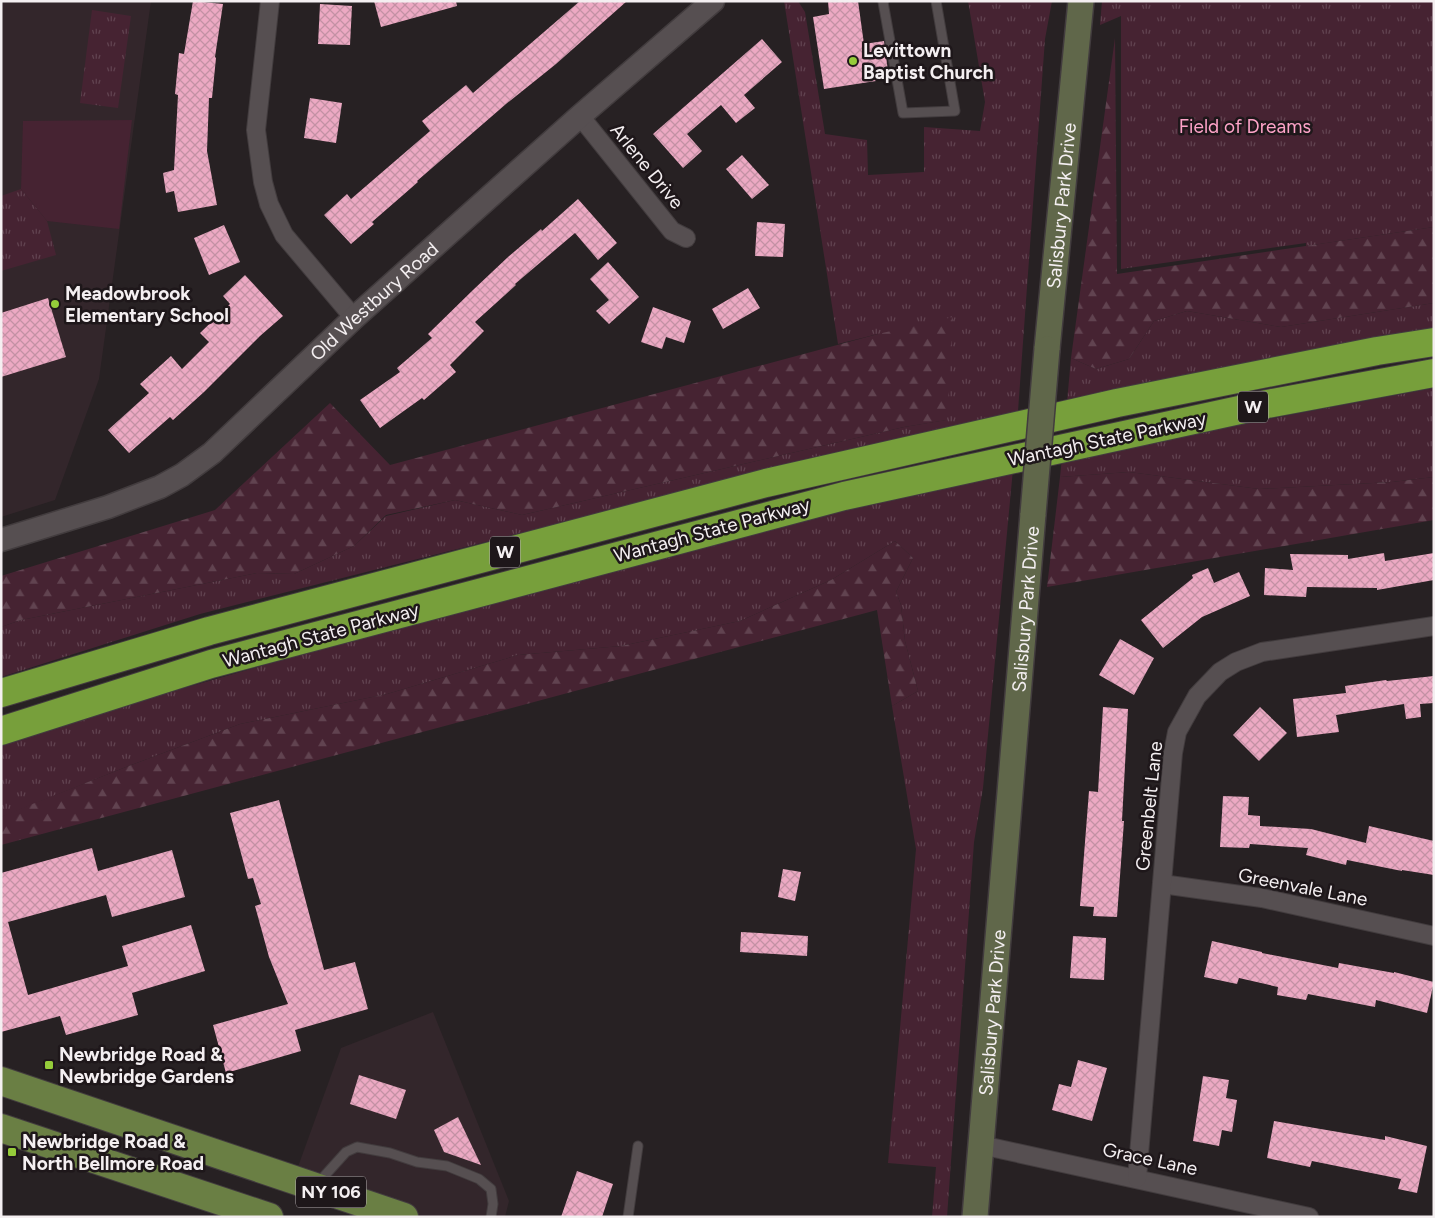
<svg xmlns="http://www.w3.org/2000/svg" width="1435" height="1218" font-family="Figtree,sans-serif">
<defs>
<pattern id="grass-tufts" width="24" height="20" patternUnits="userSpaceOnUse" patternTransform="scale(1.25)"><rect width="24" height="20" fill="#462332"/><path d="M3 7l-1-3M5 7V3M7 7l1-3M15 17l-1-3M17 17v-4M19 17l1-3" fill="none" stroke="#614350"/></pattern>
<pattern id="forest-firs" width="22" height="20" patternUnits="userSpaceOnUse" patternTransform="scale(1.25)"><rect width="22" height="20" fill="#462332"/><path d="M5 1l3.5 6h-7zM16 11l3.5 6h-7z" fill="#614350"/></pattern>
<pattern id="building-cross-hatch" width="8" height="8" patternUnits="userSpaceOnUse" patternTransform="scale(1.25)"><rect width="8" height="8" fill="#eca9c3"/><path d="M0 0l8 8M0 8l8-8" fill="none" stroke="#c391a4"/></pattern>
</defs>
<rect width="100%" height="100%" fill="#272123"/>
<!-- built -->
<g fill="#33262b">
<path d="M 1,1 L 151,1 L 99,379 L 55,500 L 1,517 Z"/>
<path d="M 433,1012 L 509,1201 L 505,1217 L 421,1217 L 295,1175 L 341,1048 Z"/>
</g>
<!-- grass -->
<g fill="url(#grass-tufts)">
<path d="M 784,1 L 798,1 L 805,12 L 825,134 L 867,140 L 868,175 L 924,172 L 924,127 L 980,131 L 985,102 L 968,1 L 1052,1 L 1045,39 L 1018,411 L 663,497 L 200,614 L 1,677 L 1,627 L 21,620 L 257,573 L 294,574 L 354,546 L 386,516 L 455,500 L 522,515 L 904,427 L 946,420 L 878,334 L 838,344 Z"/>
<path d="M 1102,1 L 1434,1 L 1434,227 L 1306,246 L 1306,243 L 1121,269 L 1121,16 L 1100,25 Z"/>
<path d="M 92,10 L 131,16 L 118,108 L 80,103 Z"/>
<path d="M 21,189 L 47,221 L 56,255 L 1,271 L 1,196 Z"/>
<path d="M 1434,303 L 1434,332 L 1067,402 L 1071,358 L 1096,369 L 1129,359 L 1154,321 L 1187,311 L 1281,327 Z"/>
<path d="M 1434,388 L 1434,477 L 1392,482 L 1259,489 L 1129,472 L 1060,477 L 1062,458 Z"/>
<path d="M 1013,469 L 983,788 L 974,842 L 947,1217 L 932,1217 L 936,1167 L 888,1163 L 916,849 L 892,706 L 918,691 L 905,641 L 901,605 L 896,592 L 913,558 L 895,541 L 831,580 L 740,621 L 621,646 L 518,655 L 387,694 L 240,724 L 126,767 L 1,817 L 1,742 C 239,671 477,604 717,542 C 815,517 914,491 1013,469 Z"/>
</g>
<!-- forest -->
<g fill="url(#forest-firs)">
<path d="M 1115,38 L 1117,274 L 1434,227 L 1434,303 L 1281,327 L 1187,311 L 1154,321 L 1129,359 L 1096,369 L 1071,358 Z"/>
<path d="M 953,317 L 947,420 L 904,427 L 522,515 L 455,500 L 386,515 L 354,546 L 294,574 L 257,573 L 21,620 L 1,627 L 1,576 L 215,510 L 330,403 L 390,465 L 878,334 Z"/>
<path d="M 1129,472 L 1259,489 L 1392,482 L 1434,477 L 1434,520 L 1047,587 L 1060,477 Z"/>
<path d="M 895,541 L 913,558 L 896,592 L 901,605 L 905,641 L 918,691 L 892,706 L 877,610 L 1,845 L 1,817 L 7,814 L 126,767 L 240,724 L 387,694 L 518,655 L 621,646 L 740,621 L 831,580 Z"/>
</g>
<!-- garden -->
<path fill="#462332" d="M 132,120 L 119,229 L 47,221 L 21,189 L 23,121 Z"/>
<!-- building -->
<g fill="url(#building-cross-hatch)">
<path d="M 193,1 L 223,4 L 215,57 L 216,58 L 212,98 L 209,98 L 207,151 L 217,205 L 178,212 L 174,191 L 166,193 L 163,173 L 174,170 L 178,95 L 175,94 L 179,53 L 184,54 Z"/>
<path d="M 374,1 L 456,1 L 457,6 L 381,27 Z"/>
<path d="M 580,1 L 627,1 L 556,64 L 506,104 L 417,181 L 418,182 L 372,222 L 374,224 L 351,244 L 324,215 L 347,194 L 351,199 L 430,131 L 422,121 L 466,85 L 473,93 Z"/>
<path d="M 828,1 L 858,1 L 864,44 L 884,41 L 889,79 L 824,89 L 813,17 L 829,14 Z"/>
<path d="M 320,4 L 352,6 L 350,45 L 318,44 Z"/>
<path d="M 762,39 L 782,62 L 744,95 L 755,108 L 736,123 L 721,105 L 687,134 L 702,151 L 683,168 L 653,134 Z"/>
<path d="M 310,98 L 342,103 L 336,143 L 304,138 Z"/>
<path d="M 742,155 L 769,185 L 752,199 L 726,169 Z"/>
<path d="M 578,199 L 617,243 L 598,260 L 575,233 L 515,284 L 516,285 L 475,322 L 484,331 L 450,365 L 456,372 L 424,400 L 422,398 L 380,428 L 360,400 L 400,372 L 397,368 L 432,338 L 428,334 L 473,290 L 508,257 L 541,229 L 542,231 Z"/>
<path d="M 757,222 L 785,224 L 783,257 L 755,256 Z"/>
<path d="M 224,225 L 240,262 L 209,275 L 194,238 Z"/>
<path d="M 608,262 L 639,297 L 609,324 L 596,311 L 609,300 L 590,279 Z"/>
<path d="M 245,275 L 283,316 L 260,336 L 204,392 L 173,420 L 170,417 L 129,453 L 108,430 L 149,393 L 140,384 L 171,356 L 182,369 L 209,342 L 200,333 L 230,304 L 223,296 Z"/>
<path d="M 748,288 L 760,308 L 723,329 L 712,309 Z"/>
<path d="M 48,298 L 66,357 L 1,377 L 1,313 Z"/>
<path d="M 653,307 L 691,321 L 684,343 L 666,337 L 662,349 L 641,342 Z"/>
<path d="M 1384,553 L 1385,561 L 1434,553 L 1434,580 L 1377,590 L 1377,588 L 1307,587 L 1306,597 L 1264,595 L 1265,568 L 1293,570 L 1290,554 L 1348,555 L 1348,559 Z"/>
<path d="M 1208,568 L 1214,583 L 1239,572 L 1250,596 L 1202,617 L 1163,648 L 1141,620 L 1193,578 L 1192,575 Z"/>
<path d="M 1120,639 L 1154,658 L 1134,695 L 1099,675 Z"/>
<path d="M 1434,676 L 1434,703 L 1420,704 L 1421,717 L 1406,719 L 1404,704 L 1336,715 L 1339,732 L 1297,737 L 1293,699 L 1346,693 L 1345,686 L 1386,680 L 1387,681 Z"/>
<path d="M 1103,707 L 1128,709 L 1122,821 L 1124,821 L 1117,917 L 1093,916 L 1094,907 L 1080,906 L 1089,791 L 1098,792 Z"/>
<path d="M 1260,707 L 1287,733 L 1259,761 L 1233,735 Z"/>
<path d="M 1223,796 L 1249,797 L 1248,815 L 1260,816 L 1260,826 L 1311,829 L 1366,843 L 1369,826 L 1434,841 L 1434,875 L 1402,870 L 1402,871 L 1347,860 L 1346,865 L 1306,855 L 1308,848 L 1250,844 L 1249,848 L 1220,847 Z"/>
<path d="M 279,800 L 324,970 L 355,962 L 368,1009 L 295,1030 L 301,1051 L 226,1073 L 213,1025 L 288,1004 L 269,957 L 255,906 L 261,904 L 253,878 L 248,879 L 230,813 Z"/>
<path d="M 92,848 L 98,871 L 172,850 L 185,897 L 112,917 L 106,895 L 8,922 L 28,995 L 128,966 L 122,946 L 191,925 L 205,971 L 132,993 L 138,1015 L 66,1035 L 60,1016 L 1,1032 L 1,873 Z"/>
<path d="M 783,869 L 801,872 L 795,901 L 778,897 Z"/>
<path d="M 741,932 L 808,936 L 807,956 L 740,952 Z"/>
<path d="M 1073,936 L 1106,938 L 1104,980 L 1070,978 Z"/>
<path d="M 1212,941 L 1262,952 L 1262,953 L 1338,968 L 1339,963 L 1394,973 L 1394,972 L 1434,982 L 1427,1013 L 1376,1000 L 1375,1007 L 1308,994 L 1306,1000 L 1277,995 L 1278,987 L 1239,978 L 1237,984 L 1204,977 Z"/>
<path d="M 1078,1060 L 1107,1068 L 1092,1121 L 1052,1110 L 1059,1084 L 1071,1087 Z"/>
<path d="M 359,1075 L 406,1090 L 396,1119 L 350,1104 Z"/>
<path d="M 1203,1076 L 1229,1080 L 1226,1098 L 1237,1100 L 1232,1132 L 1222,1130 L 1219,1146 L 1193,1141 Z"/>
<path d="M 458,1117 L 481,1165 L 444,1152 L 434,1130 Z"/>
<path d="M 1274,1121 L 1385,1140 L 1385,1136 L 1427,1146 L 1417,1193 L 1398,1189 L 1401,1179 L 1312,1161 L 1310,1167 L 1267,1158 Z"/>
<path d="M 577,1171 L 613,1184 L 602,1217 L 561,1217 Z"/>
</g>
<g fill="none" stroke-linecap="round" stroke-linejoin="round">
<!-- service casing -->
<g stroke="#423c3e" stroke-width="11">
<g id="service">
<path d="M 884,1 L 883,2 L 903,113 L 955,111 L 936,1"/>
<path d="M 318,1183 L 346,1152 L 357,1147 L 390,1153 L 417,1162 L 447,1166 L 479,1179 L 491,1189 L 493,1204 L 491,1217"/>
<path d="M 628,1217 L 638,1146"/>
</g>
</g>
<!-- minor casing -->
<g stroke="#423c3e" stroke-width="20">
<g id="minor">
<path d="M 270,1 L 256,130 L 263,182 L 269,204 L 284,235 L 354,318"/>
<path d="M 580,116 L 672,231 L 686,238"/>
<path d="M 1162,884 L 1262,898 L 1434,936"/>
<path d="M 981,1145 L 1309,1217"/>
<path d="M 1137,1178 L 1173,753 L 1177,732 L 1197,696 L 1220,672 L 1236,662 L 1262,652 L 1434,626"/>
</g>
</g>
<!-- tertiary casing -->
<g stroke="#423c3e" stroke-width="25">
<g id="tertiary">
<path id="s1" d="M 1,540 L 108,507 L 160,487 L 182,475 L 212,453 L 354,318 L 580,116 L 713,1"/>
</g>
</g>
<!-- secondary casing -->
<g stroke="#423c3e" stroke-width="28">
<g id="secondary">
<path id="s2" d="M 1047,349 L 1081,1"/>
<path id="s3" d="M 975,1217 L 1033,514"/>
</g>
</g>
<!-- primary casing -->
<g stroke="#423c3e" stroke-width="30">
<g id="primary">
<path d="M 1,1081 L 404,1217"/>
<path d="M 1,1128 L 269,1217"/>
</g>
</g>
<!-- motorway casing -->
<g stroke="#423c3e" stroke-width="30">
<g id="motorway">
<path d="M 1,693 L 209,631 L 766,483 L 1117,403 L 1377,351 L 1434,342"/>
<path d="M 1,731 L 211,664 L 844,496 L 1267,404 L 1434,373"/>
</g>
</g>
<!-- service -->
<use href="#service" stroke="#564f51" stroke-width="9"/>
<!-- minor -->
<use href="#minor" stroke="#564f51" stroke-width="18"/>
<!-- tertiary -->
<use href="#tertiary" stroke="#564f51" stroke-width="22"/>
<!-- secondary -->
<use href="#secondary" stroke="#60674a" stroke-width="25"/>
<!-- primary -->
<use href="#primary" stroke="#6a7f44" stroke-width="28"/>
<!-- motorway -->
<use href="#motorway" stroke="#779f3b" stroke-width="28"/>
<!-- secondary-bridge casing -->
<g stroke="#423c3e" stroke-width="28" stroke-linecap="butt">
<path id="secondary-bridge" d="M 1033,514 L 1047,349"/>
</g>
<!-- secondary-bridge -->
<use href="#secondary-bridge" stroke="#60674a" stroke-width="25"/>
</g>
<!-- markers -->
<g fill="#95cc3a" stroke="#1e171a" stroke-width="2">
<circle cx="853" cy="61" r="5"/>
<circle cx="55" cy="304" r="5"/>
<rect x="44" y="1060" width="10" height="10" rx="2.5"/>
<rect x="7" y="1147" width="10" height="10" rx="2.5"/>
</g>
<g text-anchor="middle" dominant-baseline="central" stroke-width="5" stroke-linejoin="round" paint-order="stroke">
<!-- shield labels -->
<g fill="#1e171a" stroke="#b4aeb0" stroke-width="1">
<rect x="1238" y="391.5" width="30" height="31" rx="4"/>
<rect x="490" y="536.5" width="30" height="31" rx="4"/>
<rect x="296" y="1176.5" width="70" height="31" rx="4"/>
</g>
<g font-size="18" font-weight="bold" fill="#f4eff1">
<text x="1253" y="407">W</text>
<text x="505" y="552">W</text>
<text x="331" y="1192">NY 106</text>
</g>
<!-- poi labels -->
<g font-size="19" font-weight="bold" fill="#f4eff1" stroke="#1e171a" text-anchor="start">
<text x="863" y="50">Levittown<tspan x="863" dy="22">Baptist Church</tspan></text>
<text x="65" y="293">Meadowbrook<tspan x="65" dy="22">Elementary School</tspan></text>
<text x="59" y="1054">Newbridge Road &amp;<tspan x="59" dy="22">Newbridge Gardens</tspan></text>
<text x="22" y="1141">Newbridge Road &amp;<tspan x="22" dy="22">North Bellmore Road</tspan></text>
</g>
<!-- park labels -->
<g font-size="19" fill="#fda3c8" stroke="#1e171a">
<text x="1245" y="126">Field of Dreams</text>
</g>
<!-- street labels -->
<g font-size="19" fill="#f4eff1" stroke="#1e171a">
<text transform="translate(647 166) rotate(51)">Arlene Drive</text>
<text stroke="none"><textPath href="#s2" startOffset="144">Salisbury Park Drive</textPath></text>
<text stroke="none"><textPath href="#s1" startOffset="452">Old Westbury Road</textPath></text>
<text transform="translate(1107 439) rotate(-12)">Wantagh State Parkway</text>
<text transform="translate(712 530) rotate(-15)">Wantagh State Parkway</text>
<text stroke="none"><textPath href="#s3" startOffset="610">Salisbury Park Drive</textPath></text>
<text transform="translate(321 635) rotate(-15)">Wantagh State Parkway</text>
<text transform="translate(1149 806) rotate(-84)">Greenbelt Lane</text>
<text transform="translate(1303 887) rotate(11)">Greenvale Lane</text>
<text stroke="none"><textPath href="#s3" startOffset="205">Salisbury Park Drive</textPath></text>
<text transform="translate(1150 1159) rotate(12)">Grace Lane</text>
</g>
</g>
<!-- border -->
<rect width="1435" height="1218" fill="none" stroke="#f4eff1" stroke-width="5"/>
</svg>
